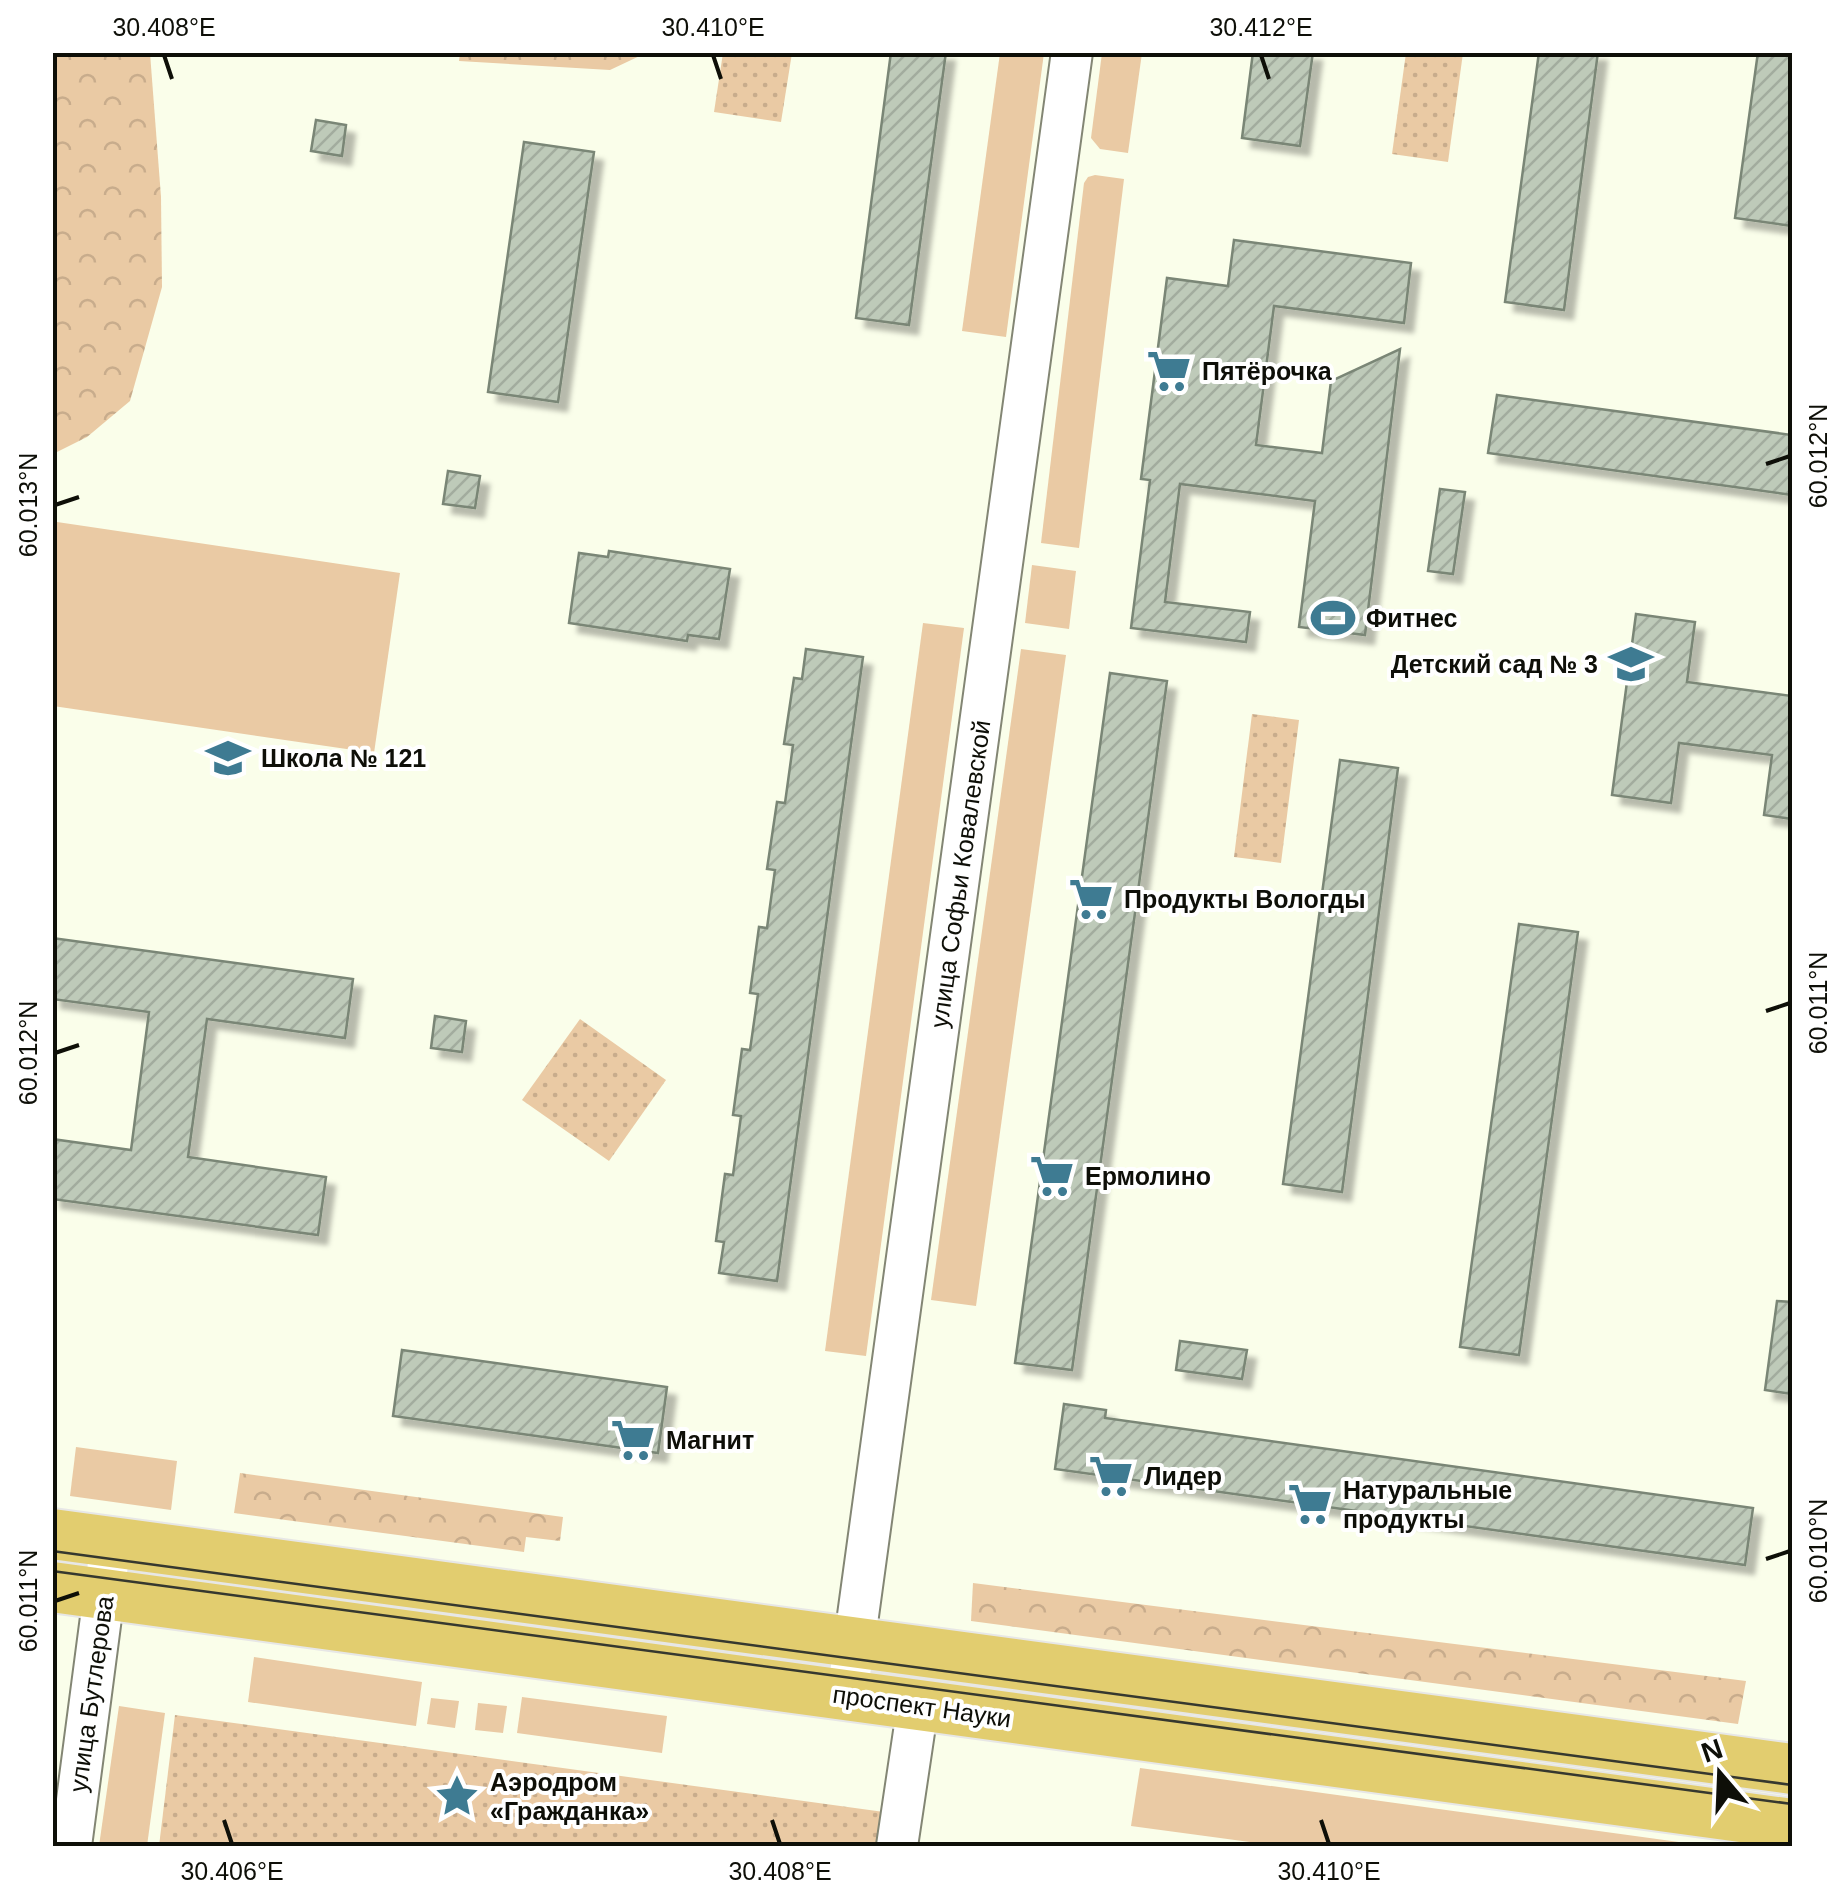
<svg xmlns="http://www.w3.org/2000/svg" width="1845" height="1899" font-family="Helvetica,sans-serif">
<defs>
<pattern id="forest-crowns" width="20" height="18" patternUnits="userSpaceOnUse" patternTransform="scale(2.5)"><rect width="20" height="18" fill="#eacaa4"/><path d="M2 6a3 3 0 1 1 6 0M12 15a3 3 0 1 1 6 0" fill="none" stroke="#c8ac8c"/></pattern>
<pattern id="park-dots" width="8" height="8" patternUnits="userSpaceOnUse" patternTransform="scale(2.5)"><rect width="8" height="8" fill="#eacaa4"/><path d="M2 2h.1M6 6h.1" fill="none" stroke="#c8ac8c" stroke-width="1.8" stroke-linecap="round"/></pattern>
<pattern id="building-hatch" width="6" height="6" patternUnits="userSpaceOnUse" patternTransform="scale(2.5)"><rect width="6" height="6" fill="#becab9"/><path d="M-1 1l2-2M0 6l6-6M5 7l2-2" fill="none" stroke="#a2ac9e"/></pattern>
<filter id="shadow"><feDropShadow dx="9" dy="9" stdDeviation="2.5" flood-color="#0004"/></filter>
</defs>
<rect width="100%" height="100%" fill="#fafeea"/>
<!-- grass -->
<g fill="#eacaa4">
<path d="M 1000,53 L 1044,53 L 1006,337 L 962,331 Z"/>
<path d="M 1102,53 L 1142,53 L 1128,153 L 1100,149 L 1091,138 Z"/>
<path d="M 1095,175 L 1124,179 L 1079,548 L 1041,543 L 1084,183 L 1088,177 Z"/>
<path d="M 57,522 L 400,573 L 374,753 L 53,706 L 52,554 Z"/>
<path d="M 1032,565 L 1076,571 L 1069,629 L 1025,623 Z"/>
<path d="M 923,623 L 964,628 L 866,1356 L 825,1351 Z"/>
<path d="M 1021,649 L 1066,655 L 976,1306 L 931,1300 Z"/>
<path d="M 76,1447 L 177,1461 L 171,1510 L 70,1496 Z"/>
<path d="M 254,1657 L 422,1682 L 416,1726 L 248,1702 Z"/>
<path d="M 522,1697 L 667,1716 L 662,1753 L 517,1733 Z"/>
<path d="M 431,1698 L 459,1701 L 455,1728 L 427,1724 Z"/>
<path d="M 478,1703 L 507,1706 L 503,1733 L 475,1730 Z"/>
<path d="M 119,1706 L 165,1713 L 147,1846 L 99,1846 Z"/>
<path d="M 1140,1768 L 1686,1843 L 1686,1846 L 1280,1846 L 1131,1826 Z"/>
</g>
<!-- forest -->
<g fill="url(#forest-crowns)">
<path d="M 53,52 L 150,53 L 161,197 L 162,287 L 130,401 L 87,437 L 53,454 Z"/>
<path d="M 460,53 L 460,52 L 646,53 L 610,70 L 459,61 Z"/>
<path d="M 240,1473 L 563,1517 L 560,1541 L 526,1537 L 524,1552 L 234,1513 Z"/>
<path d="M 973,1583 L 1746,1681 L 1738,1724 L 971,1621 Z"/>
</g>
<!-- park -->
<g fill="url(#park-dots)">
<path d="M 723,53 L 792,53 L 781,122 L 714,112 Z"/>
<path d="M 1406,53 L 1463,53 L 1448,162 L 1392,154 Z"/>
<path d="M 1252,714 L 1299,720 L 1281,863 L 1234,857 Z"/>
<path d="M 580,1019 L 666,1080 L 609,1161 L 522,1100 Z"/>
<path d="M 175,1715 L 884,1812 L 879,1846 L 159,1846 Z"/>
</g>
<!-- building -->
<g fill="url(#building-hatch)" stroke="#7a8676" stroke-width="2.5" filter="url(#shadow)">
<path d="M 891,52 L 946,52 L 909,325 L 856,318 Z"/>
<path d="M 1253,52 L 1313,52 L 1300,146 L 1242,138 Z"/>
<path d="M 1539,52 L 1598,52 L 1564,310 L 1505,302 Z"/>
<path d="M 1758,52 L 1792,52 L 1792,226 L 1735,218 Z"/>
<path d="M 316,120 L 346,125 L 342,156 L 311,151 Z"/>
<path d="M 524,142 L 594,152 L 558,402 L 488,392 Z"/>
<path d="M 1234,240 L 1411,263 L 1404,323 L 1274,306 L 1256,445 L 1322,453 L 1331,381 L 1400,349 L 1365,635 L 1299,627 L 1315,501 L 1180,484 L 1165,602 L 1250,612 L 1246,642 L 1131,628 L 1150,480 L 1141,479 L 1167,278 L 1228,286 Z"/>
<path d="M 1497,395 L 1792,435 L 1792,495 L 1488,453 Z"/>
<path d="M 448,471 L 480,476 L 475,508 L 443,504 Z"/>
<path d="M 1440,489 L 1465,492 L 1453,574 L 1428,571 Z"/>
<path d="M 609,551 L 730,569 L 719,639 L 688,635 L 687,641 L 569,623 L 579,553 L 608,557 Z"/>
<path d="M 1636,614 L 1695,622 L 1687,682 L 1792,696 L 1792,819 L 1764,815 L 1772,755 L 1679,743 L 1671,803 L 1612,795 Z"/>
<path d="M 806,649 L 863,657 L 777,1281 L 719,1273 L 724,1242 L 716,1241 L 725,1174 L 733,1175 L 741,1116 L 733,1115 L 742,1049 L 750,1050 L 758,994 L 750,993 L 759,927 L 767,928 L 775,870 L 767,869 L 777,802 L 785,803 L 793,745 L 784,744 L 794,678 L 802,679 Z"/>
<path d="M 1110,673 L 1167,681 L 1072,1370 L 1015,1363 Z"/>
<path d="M 1340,760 L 1398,768 L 1342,1192 L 1283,1184 Z"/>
<path d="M 1519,924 L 1578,932 L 1519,1355 L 1460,1347 Z"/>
<path d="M 52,938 L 353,979 L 345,1038 L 207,1019 L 188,1157 L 326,1177 L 318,1235 L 52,1199 L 52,1139 L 131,1150 L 149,1012 L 52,999 Z"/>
<path d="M 435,1016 L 466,1021 L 462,1052 L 431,1048 Z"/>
<path d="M 1777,1301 L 1792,1302 L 1792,1394 L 1765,1390 Z"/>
<path d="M 1180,1341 L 1247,1350 L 1242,1379 L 1176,1370 Z"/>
<path d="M 402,1350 L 667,1387 L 658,1453 L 393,1416 Z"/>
<path d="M 1064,1404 L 1106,1410 L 1105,1418 L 1753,1508 L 1745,1565 L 1055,1469 Z"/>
</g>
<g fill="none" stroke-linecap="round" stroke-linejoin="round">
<!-- minor casing -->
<g stroke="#838674" stroke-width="44">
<g id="minor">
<path d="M 847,1696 L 1072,52"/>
<path d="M 71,1846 L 111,1541"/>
<path d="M 897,1846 L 918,1705"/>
</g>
</g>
<!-- major casing -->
<g stroke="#e7e7e6" stroke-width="54">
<g id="major">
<path d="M 52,1534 L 1792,1769"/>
<path d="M 52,1587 L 1792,1824"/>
</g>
</g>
<!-- minor -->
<use href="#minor" stroke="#fff" stroke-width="40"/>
<!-- major -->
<use href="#major" stroke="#e2cd6f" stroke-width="50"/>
<!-- tram -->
<g stroke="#36382f" stroke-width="2.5">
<path d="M 52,1551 L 1792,1785"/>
<path d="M 52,1571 L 1792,1804"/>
</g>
</g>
<!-- ticks -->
<path fill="none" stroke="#0e0f08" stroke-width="4" d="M 164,55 L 172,79M 713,55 L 721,79M 1261,55 L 1269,79M 1766,464 L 1790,456M 55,505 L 79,497M 1766,1011 L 1790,1003M 55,1053 L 79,1045M 1766,1559 L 1790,1551M 55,1601 L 79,1593M 224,1820 L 232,1844M 772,1820 L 780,1844M 1321,1820 L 1329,1844"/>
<!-- icons -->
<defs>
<g id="supermarket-bare" transform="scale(3.45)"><path d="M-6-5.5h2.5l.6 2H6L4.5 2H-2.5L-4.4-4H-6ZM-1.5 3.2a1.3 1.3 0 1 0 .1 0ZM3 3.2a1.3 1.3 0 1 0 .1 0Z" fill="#3e7b92" stroke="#fff" stroke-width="2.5" paint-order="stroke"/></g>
<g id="stadium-bare" transform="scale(3.45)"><path d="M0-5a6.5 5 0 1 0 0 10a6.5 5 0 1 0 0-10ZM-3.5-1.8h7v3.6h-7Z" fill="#3e7b92" stroke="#fff" stroke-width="2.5" paint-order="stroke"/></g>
<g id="school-bare" transform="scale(3.45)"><path d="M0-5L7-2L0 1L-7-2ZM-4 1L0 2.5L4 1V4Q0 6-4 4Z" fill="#3e7b92" stroke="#fff" stroke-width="2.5" paint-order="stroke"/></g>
<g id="sight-bare" transform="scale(3.45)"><path d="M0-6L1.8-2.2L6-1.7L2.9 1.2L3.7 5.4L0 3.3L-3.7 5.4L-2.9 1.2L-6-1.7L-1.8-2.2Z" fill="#3e7b92" stroke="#fff" stroke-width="2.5" paint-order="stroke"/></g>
</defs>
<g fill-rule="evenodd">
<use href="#supermarket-bare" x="1169" y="371"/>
<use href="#stadium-bare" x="1333" y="618"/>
<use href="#school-bare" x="1631" y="664"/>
<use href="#school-bare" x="228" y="758"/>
<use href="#supermarket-bare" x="1091" y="899"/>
<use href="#supermarket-bare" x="1052" y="1176"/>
<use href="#supermarket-bare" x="633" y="1440"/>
<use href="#supermarket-bare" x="1111" y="1476"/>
<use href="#supermarket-bare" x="1310" y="1504"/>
<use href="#sight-bare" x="457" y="1796"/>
</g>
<g text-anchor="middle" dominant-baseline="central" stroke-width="8" stroke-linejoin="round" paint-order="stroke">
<!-- poi labels -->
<g font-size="25" font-weight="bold" fill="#0e0f08" stroke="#fff" text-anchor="start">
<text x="1202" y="371">Пятёрочка</text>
<text x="1366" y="618">Фитнес</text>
<text x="1598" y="664" text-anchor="end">Детский сад № 3</text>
<text x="261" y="758">Школа № 121</text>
<text x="1124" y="899">Продукты Вологды</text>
<text x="1085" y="1176">Ермолино</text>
<text x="666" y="1440">Магнит</text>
<text x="1144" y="1476">Лидер</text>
<text x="1343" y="1490">Натуральные<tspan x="1343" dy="29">продукты</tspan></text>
<text x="490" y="1782">Аэродром<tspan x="490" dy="29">«Гражданка»</tspan></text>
</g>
<!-- street labels -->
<g font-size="25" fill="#0e0f08" stroke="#fff">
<text transform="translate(960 874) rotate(-82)">улица Софьи Ковалевской</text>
<text transform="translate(91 1694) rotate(-82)">улица Бутлерова</text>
<text transform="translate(922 1706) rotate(8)">проспект Науки</text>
</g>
</g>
<!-- border -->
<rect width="1845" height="1899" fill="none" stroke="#ffffff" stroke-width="110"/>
<!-- north arrow -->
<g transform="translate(1720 1774) rotate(341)" stroke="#ffffff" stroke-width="8" paint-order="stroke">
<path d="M0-8L18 38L0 25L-18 38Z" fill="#0e0f08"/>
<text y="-15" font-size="28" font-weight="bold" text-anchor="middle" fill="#0e0f08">N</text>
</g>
<rect x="55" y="55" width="1735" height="1789" fill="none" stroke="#0e0f08" stroke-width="4"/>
<g font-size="25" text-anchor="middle" fill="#0e0f08">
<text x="164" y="36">30.408°E</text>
<text x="713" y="36">30.410°E</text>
<text x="1261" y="36">30.412°E</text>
<text transform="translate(1818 456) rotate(-90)" y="9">60.012°N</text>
<text transform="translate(28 505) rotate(-90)" y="9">60.013°N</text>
<text transform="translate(1818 1003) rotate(-90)" y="9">60.011°N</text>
<text transform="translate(28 1053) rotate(-90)" y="9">60.012°N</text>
<text transform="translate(1818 1551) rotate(-90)" y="9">60.010°N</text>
<text transform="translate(28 1601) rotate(-90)" y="9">60.011°N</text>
<text x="232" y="1880">30.406°E</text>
<text x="780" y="1880">30.408°E</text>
<text x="1329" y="1880">30.410°E</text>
</g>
</svg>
